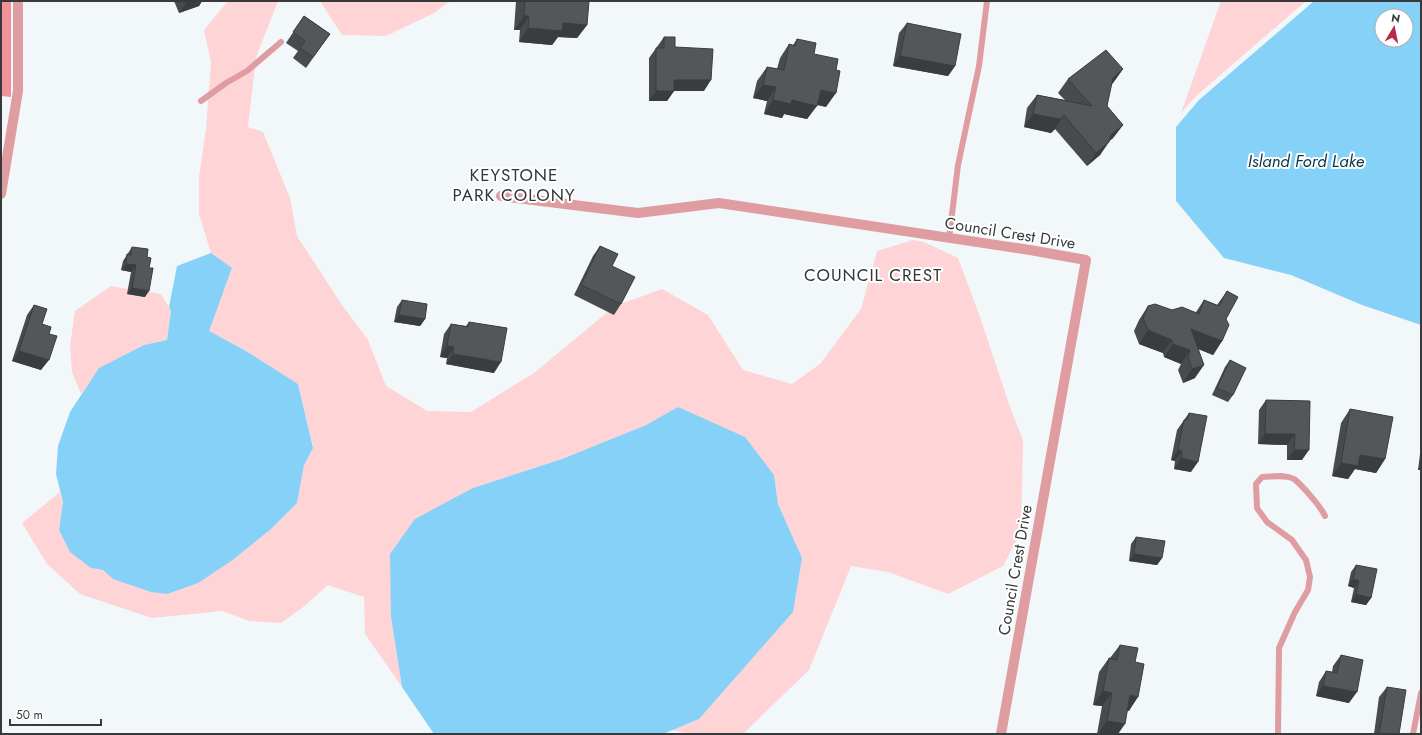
<svg xmlns="http://www.w3.org/2000/svg" width="1422" height="735" font-family="Jost,sans-serif">
<rect width="100%" height="100%" fill="#f2f7f9"/>
<!-- green -->
<g fill="#fed4d6">
<path d="M 228,1 L 278,1 L 256,57 L 248,127 L 263,132 L 290,198 L 297,236 L 342,305 L 368,340 L 386,386 L 427,411 L 471,412 L 534,373 L 615,306 L 662,289 L 708,315 L 743,370 L 792,384 L 820,364 L 861,309 L 877,251 L 913,240 L 924,242 L 958,258 L 980,317 L 1010,407 L 1023,440 L 1021,532 L 1003,566 L 948,594 L 888,572 L 851,566 L 809,670 L 743,734 L 690,734 L 672,730 L 699,719 L 802,558 L 778,504 L 774,475 L 679,407 L 646,425 L 562,459 L 473,488 L 391,617 L 402,687 L 365,634 L 364,597 L 328,585 L 302,608 L 281,623 L 249,621 L 223,611 L 152,618 L 80,594 L 47,564 L 22,523 L 60,492 L 63,502 L 59,530 L 91,568 L 103,570 L 113,579 L 234,559 L 271,529 L 297,503 L 304,465 L 313,447 L 298,384 L 246,351 L 208,331 L 232,269 L 211,253 L 199,214 L 199,177 L 206,129 L 211,62 L 204,30 Z"/>
<path d="M 320,1 L 450,1 L 434,13 L 386,36 L 342,35 Z"/>
<path d="M 1221,1 L 1306,1 L 1196,96 L 1181,113 Z"/>
<path d="M 111,286 L 161,294 L 171,311 L 167,340 L 144,345 L 100,368 L 81,394 L 72,372 L 70,346 L 75,311 Z"/>
</g>
<!-- forest -->
<path fill="#f1929b" d="M 1,1 L 11,1 L 11,97 L 1,96 Z"/>
<!-- water -->
<g fill="#86d1f8" fill-rule="evenodd">
<path d="M 1314,1 L 1421,1 L 1421,325 L 1362,305 L 1291,275 L 1224,258 L 1176,201 L 1176,127 L 1199,100 ZM 1382,16 L 1406,16 L 1406,40 L 1382,40 Z"/>
<path d="M 211,253 L 232,268 L 209,331 L 246,351 L 298,384 L 313,448 L 304,465 L 297,503 L 271,529 L 234,559 L 198,583 L 167,594 L 151,592 L 113,579 L 103,570 L 91,568 L 70,552 L 59,530 L 63,502 L 56,474 L 58,446 L 70,412 L 99,368 L 144,345 L 167,340 L 171,311 L 169,307 L 177,266 Z"/>
<path d="M 678,407 L 745,437 L 774,475 L 778,504 L 802,558 L 793,612 L 699,719 L 663,734 L 434,734 L 402,687 L 391,617 L 390,554 L 415,519 L 473,488 L 562,459 L 646,425 Z"/>
</g>
<g fill="none" stroke-linecap="round" stroke-linejoin="round">
<!-- service -->
<g stroke="#df9da2" stroke-width="6">
<path d="M 201,101 L 226,83 L 247,71 L 281,42"/>
<path d="M 949,239 L 958,165 L 979,66 L 987,1"/>
<path d="M 1278,734 L 1279,648 L 1295,612 L 1308,590 L 1310,577 L 1306,560 L 1292,540 L 1267,522 L 1257,508 L 1256,484 L 1262,477 C 1272,477 1285,474 1294,479 C 1302,485 1321,507 1325,516"/>
<path d="M 1413,734 L 1421,693"/>
</g>
<!-- minor -->
<g stroke="#df9da2" stroke-width="10">
<path d="M 1,194 L 18,91 L 18,1"/>
<path d="M 501,196 L 638,213 L 719,203 L 1030,250 L 1086,260 L 1001,734"/>
</g>
</g>
<!-- wall -->
<g fill="#474b4d">
<path d="M 174,1 L 202,1 L 199,6 L 179,13 Z"/>
<path d="M 516,1 L 586,1 L 587,25 L 577,38 L 558,37 L 552,45 L 519,42 L 520,30 L 514,30 Z"/>
<path d="M 304,16 L 330,34 L 306,68 L 293,58 L 298,51 L 286,43 Z"/>
<path d="M 907,23 L 955,66 L 948,76 L 893,66 L 899,33 Z"/>
<path d="M 664,37 L 675,47 L 704,91 L 674,91 L 667,101 L 649,101 L 649,58 Z"/>
<path d="M 797,39 L 814,54 L 826,107 L 817,105 L 807,119 L 784,114 L 782,118 L 764,114 L 767,101 L 753,98 L 757,81 L 767,67 L 777,69 L 780,58 L 789,44 L 793,45 Z"/>
<path d="M 1123,69 L 1113,83 L 1111,84 L 1107,106 L 1123,125 L 1113,138 L 1109,141 L 1100,155 L 1087,166 L 1055,129 L 1051,133 L 1024,127 L 1027,108 L 1037,95 L 1065,100 L 1058,93 L 1068,79 Z"/>
<path d="M 600,246 L 621,304 L 614,315 L 574,295 L 593,256 Z"/>
<path d="M 132,247 L 147,257 L 145,297 L 127,294 L 131,272 L 121,270 L 123,261 Z"/>
<path d="M 1227,291 L 1226,319 L 1222,341 L 1213,355 L 1198,349 L 1195,378 L 1183,383 L 1178,370 L 1181,364 L 1164,357 L 1163,353 L 1139,344 L 1134,331 L 1139,320 L 1148,306 L 1172,310 L 1196,312 L 1204,300 L 1217,305 Z"/>
<path d="M 402,300 L 425,319 L 420,326 L 394,322 L 397,307 Z"/>
<path d="M 34,305 L 42,324 L 49,334 L 41,370 L 12,361 L 27,315 Z"/>
<path d="M 469,322 L 494,373 L 446,364 L 447,358 L 440,357 L 444,334 L 451,324 L 466,326 Z"/>
<path d="M 1230,360 L 1233,395 L 1228,402 L 1212,395 L 1225,367 Z"/>
<path d="M 1266,400 L 1310,401 L 1302,460 L 1287,460 L 1287,445 L 1258,444 L 1259,410 Z"/>
<path d="M 1350,409 L 1385,459 L 1376,473 L 1355,469 L 1348,479 L 1332,476 L 1341,423 Z"/>
<path d="M 1189,413 L 1191,472 L 1174,469 L 1175,461 L 1171,460 L 1177,430 Z"/>
<path d="M 1421,446 L 1421,470 L 1418,470 Z"/>
<path d="M 1136,537 L 1162,558 L 1157,565 L 1129,561 L 1131,544 Z"/>
<path d="M 1356,565 L 1371,598 L 1366,605 L 1351,602 L 1354,588 L 1348,586 L 1351,572 Z"/>
<path d="M 1120,645 L 1135,662 L 1129,711 L 1127,710 L 1118,734 L 1097,734 L 1102,706 L 1093,705 L 1099,672 L 1109,658 L 1110,658 Z"/>
<path d="M 1341,655 L 1349,703 L 1316,696 L 1319,682 L 1326,671 L 1332,672 L 1333,666 Z"/>
<path d="M 1387,687 L 1399,734 L 1374,734 L 1379,697 Z"/>
</g>
<!-- shaded-wall -->
<g fill="#3a3d3e">
<path d="M 191,1 L 202,1 L 199,6 L 179,13 L 186,3 Z"/>
<path d="M 524,16 L 529,16 L 520,30 L 514,30 Z"/>
<path d="M 563,23 L 587,25 L 577,38 L 558,37 L 552,45 L 519,42 L 528,28 Z"/>
<path d="M 900,56 L 955,66 L 948,76 L 893,66 Z"/>
<path d="M 1123,69 L 1113,83 L 1103,92 L 1113,78 Z"/>
<path d="M 674,80 L 711,80 L 704,91 L 667,91 Z"/>
<path d="M 763,85 L 776,87 L 767,101 L 753,98 Z"/>
<path d="M 821,90 L 836,93 L 826,107 L 811,103 Z"/>
<path d="M 656,91 L 674,91 L 667,101 L 649,101 Z"/>
<path d="M 773,100 L 792,100 L 817,106 L 807,119 L 784,114 L 782,118 L 764,114 Z"/>
<path d="M 1033,114 L 1064,115 L 1055,129 L 1051,133 L 1024,127 Z"/>
<path d="M 1123,125 L 1113,138 L 1101,148 L 1111,135 Z"/>
<path d="M 1109,142 L 1100,155 L 1087,166 L 1096,153 Z"/>
<path d="M 126,264 L 136,265 L 131,272 L 121,270 Z"/>
<path d="M 132,288 L 149,291 L 145,297 L 127,294 Z"/>
<path d="M 399,315 L 425,319 L 420,326 L 394,322 Z"/>
<path d="M 1191,329 L 1222,341 L 1213,355 L 1182,342 Z"/>
<path d="M 1148,330 L 1172,340 L 1163,353 L 1139,344 Z"/>
<path d="M 1173,344 L 1190,350 L 1181,364 L 1164,357 Z"/>
<path d="M 447,346 L 454,347 L 447,358 L 440,357 Z"/>
<path d="M 19,351 L 49,360 L 41,370 L 12,361 Z"/>
<path d="M 453,354 L 501,362 L 494,373 L 446,364 Z"/>
<path d="M 1204,365 L 1195,378 L 1183,383 L 1192,369 Z"/>
<path d="M 1265,434 L 1295,434 L 1287,445 L 1258,444 Z"/>
<path d="M 1178,450 L 1182,451 L 1175,461 L 1171,460 Z"/>
<path d="M 1294,450 L 1309,450 L 1302,460 L 1287,460 Z"/>
<path d="M 1360,455 L 1385,459 L 1376,473 L 1355,469 L 1348,479 L 1332,476 L 1341,463 Z"/>
<path d="M 1181,458 L 1198,462 L 1191,472 L 1174,469 Z"/>
<path d="M 1421,465 L 1421,470 L 1418,470 Z"/>
<path d="M 1134,554 L 1162,558 L 1157,565 L 1129,561 Z"/>
<path d="M 1353,579 L 1359,581 L 1354,588 L 1348,586 Z"/>
<path d="M 1356,594 L 1371,598 L 1366,605 L 1351,602 Z"/>
<path d="M 1323,686 L 1357,692 L 1349,703 L 1316,696 Z"/>
<path d="M 1103,691 L 1112,693 L 1102,706 L 1093,705 Z"/>
<path d="M 1130,695 L 1138,697 L 1129,711 L 1120,709 Z"/>
<path d="M 1107,721 L 1125,724 L 1118,734 L 1098,734 Z"/>
</g>
<!-- building -->
<g fill="#535759" stroke="#3a3d3e">
<path d="M 185,1 L 191,1 L 186,3 Z"/>
<path d="M 525,1 L 589,1 L 587,25 L 563,23 L 562,31 L 528,28 L 529,16 L 524,16 Z"/>
<path d="M 304,16 L 330,34 L 313,57 L 300,48 L 305,41 L 293,32 Z"/>
<path d="M 907,23 L 961,34 L 955,66 L 900,56 Z"/>
<path d="M 664,37 L 675,37 L 675,47 L 713,49 L 711,80 L 674,80 L 674,91 L 656,91 L 656,48 L 664,48 Z"/>
<path d="M 797,39 L 816,43 L 814,54 L 838,59 L 836,70 L 840,71 L 836,93 L 821,90 L 817,106 L 792,100 L 791,104 L 773,100 L 776,87 L 763,85 L 767,67 L 784,70 L 789,44 L 795,46 Z"/>
<path d="M 1106,50 L 1123,69 L 1113,78 L 1107,106 L 1123,125 L 1111,135 L 1109,142 L 1096,153 L 1064,115 L 1060,119 L 1033,114 L 1037,95 L 1092,106 L 1068,79 Z"/>
<path d="M 600,246 L 618,254 L 612,266 L 635,277 L 621,304 L 581,285 Z"/>
<path d="M 132,247 L 148,249 L 147,257 L 151,258 L 149,268 L 153,268 L 149,291 L 132,288 L 136,265 L 126,264 L 127,254 L 131,255 Z"/>
<path d="M 1227,291 L 1238,297 L 1226,319 L 1229,325 L 1222,341 L 1191,329 L 1204,365 L 1192,369 L 1188,357 L 1190,350 L 1173,344 L 1172,340 L 1148,330 L 1143,318 L 1148,306 L 1155,304 L 1172,310 L 1182,307 L 1199,314 L 1204,300 L 1219,306 Z"/>
<path d="M 402,300 L 427,304 L 425,319 L 399,315 Z"/>
<path d="M 34,305 L 47,309 L 42,324 L 51,327 L 49,334 L 57,336 L 49,360 L 19,351 Z"/>
<path d="M 469,322 L 507,328 L 501,362 L 453,354 L 454,347 L 447,346 L 451,324 L 468,327 Z"/>
<path d="M 1230,360 L 1246,368 L 1233,395 L 1217,388 Z"/>
<path d="M 1266,400 L 1310,401 L 1309,450 L 1294,450 L 1295,434 L 1265,434 Z"/>
<path d="M 1350,409 L 1393,417 L 1385,459 L 1360,455 L 1358,466 L 1341,463 Z"/>
<path d="M 1189,413 L 1207,416 L 1198,462 L 1181,458 L 1182,451 L 1178,450 L 1184,420 L 1187,420 Z"/>
<path d="M 1136,537 L 1165,541 L 1162,558 L 1134,554 Z"/>
<path d="M 1356,565 L 1377,569 L 1371,598 L 1356,594 L 1359,581 L 1353,579 Z"/>
<path d="M 1120,645 L 1138,648 L 1135,662 L 1144,664 L 1138,697 L 1130,695 L 1125,724 L 1107,721 L 1112,693 L 1103,691 L 1109,658 L 1117,660 Z"/>
<path d="M 1341,655 L 1363,660 L 1357,692 L 1323,686 L 1326,671 L 1337,673 Z"/>
<path d="M 1387,687 L 1406,690 L 1399,734 L 1379,734 Z"/>
</g>
<g text-anchor="middle" dominant-baseline="central" stroke-width="4" stroke-linejoin="round" paint-order="stroke">
<!-- street labels -->
<g font-size="16" fill="#37393a" stroke="#fff">
<text transform="translate(1010 233) rotate(9)">Council Crest Drive</text>
<text transform="translate(1015 570) rotate(-80)">Council Crest Drive</text>
</g>
<!-- water labels -->
<g font-size="17" font-style="italic" fill="#0a374b" stroke="#fff">
<text x="1306" y="161">Island Ford Lake</text>
</g>
<!-- neighbourhood labels -->
<g font-size="17" letter-spacing="1" fill="#313537" stroke="#fff">
<text x="514" y="175">KEYSTONE<tspan x="514" dy="20">PARK COLONY</tspan></text>
<text x="873" y="275">COUNCIL CREST</text>
</g>
</g>
<!-- border -->
<rect width="1422" height="735" fill="none" stroke="#37393a" stroke-width="4"/>
<!-- north arrow -->
<g transform="translate(1394 28) rotate(10)"><circle r="19" fill="#ffffff" stroke="#afb0b0"/>
<path d="M0-3L7 15L0 10L-7 15Z" fill="#bb2a4a"/>
<text y="-6" font-size="11" font-weight="bold" text-anchor="middle" fill="#37393a">N</text>
</g>
<!-- scale -->
<path d="M10 719v6h91v-6" fill="none" stroke="#37393a" stroke-width="2"/>
<text x="16" y="719" font-size="12" fill="#37393a" stroke="#ffffff" stroke-width="3" paint-order="stroke">50 m</text>
</svg>
